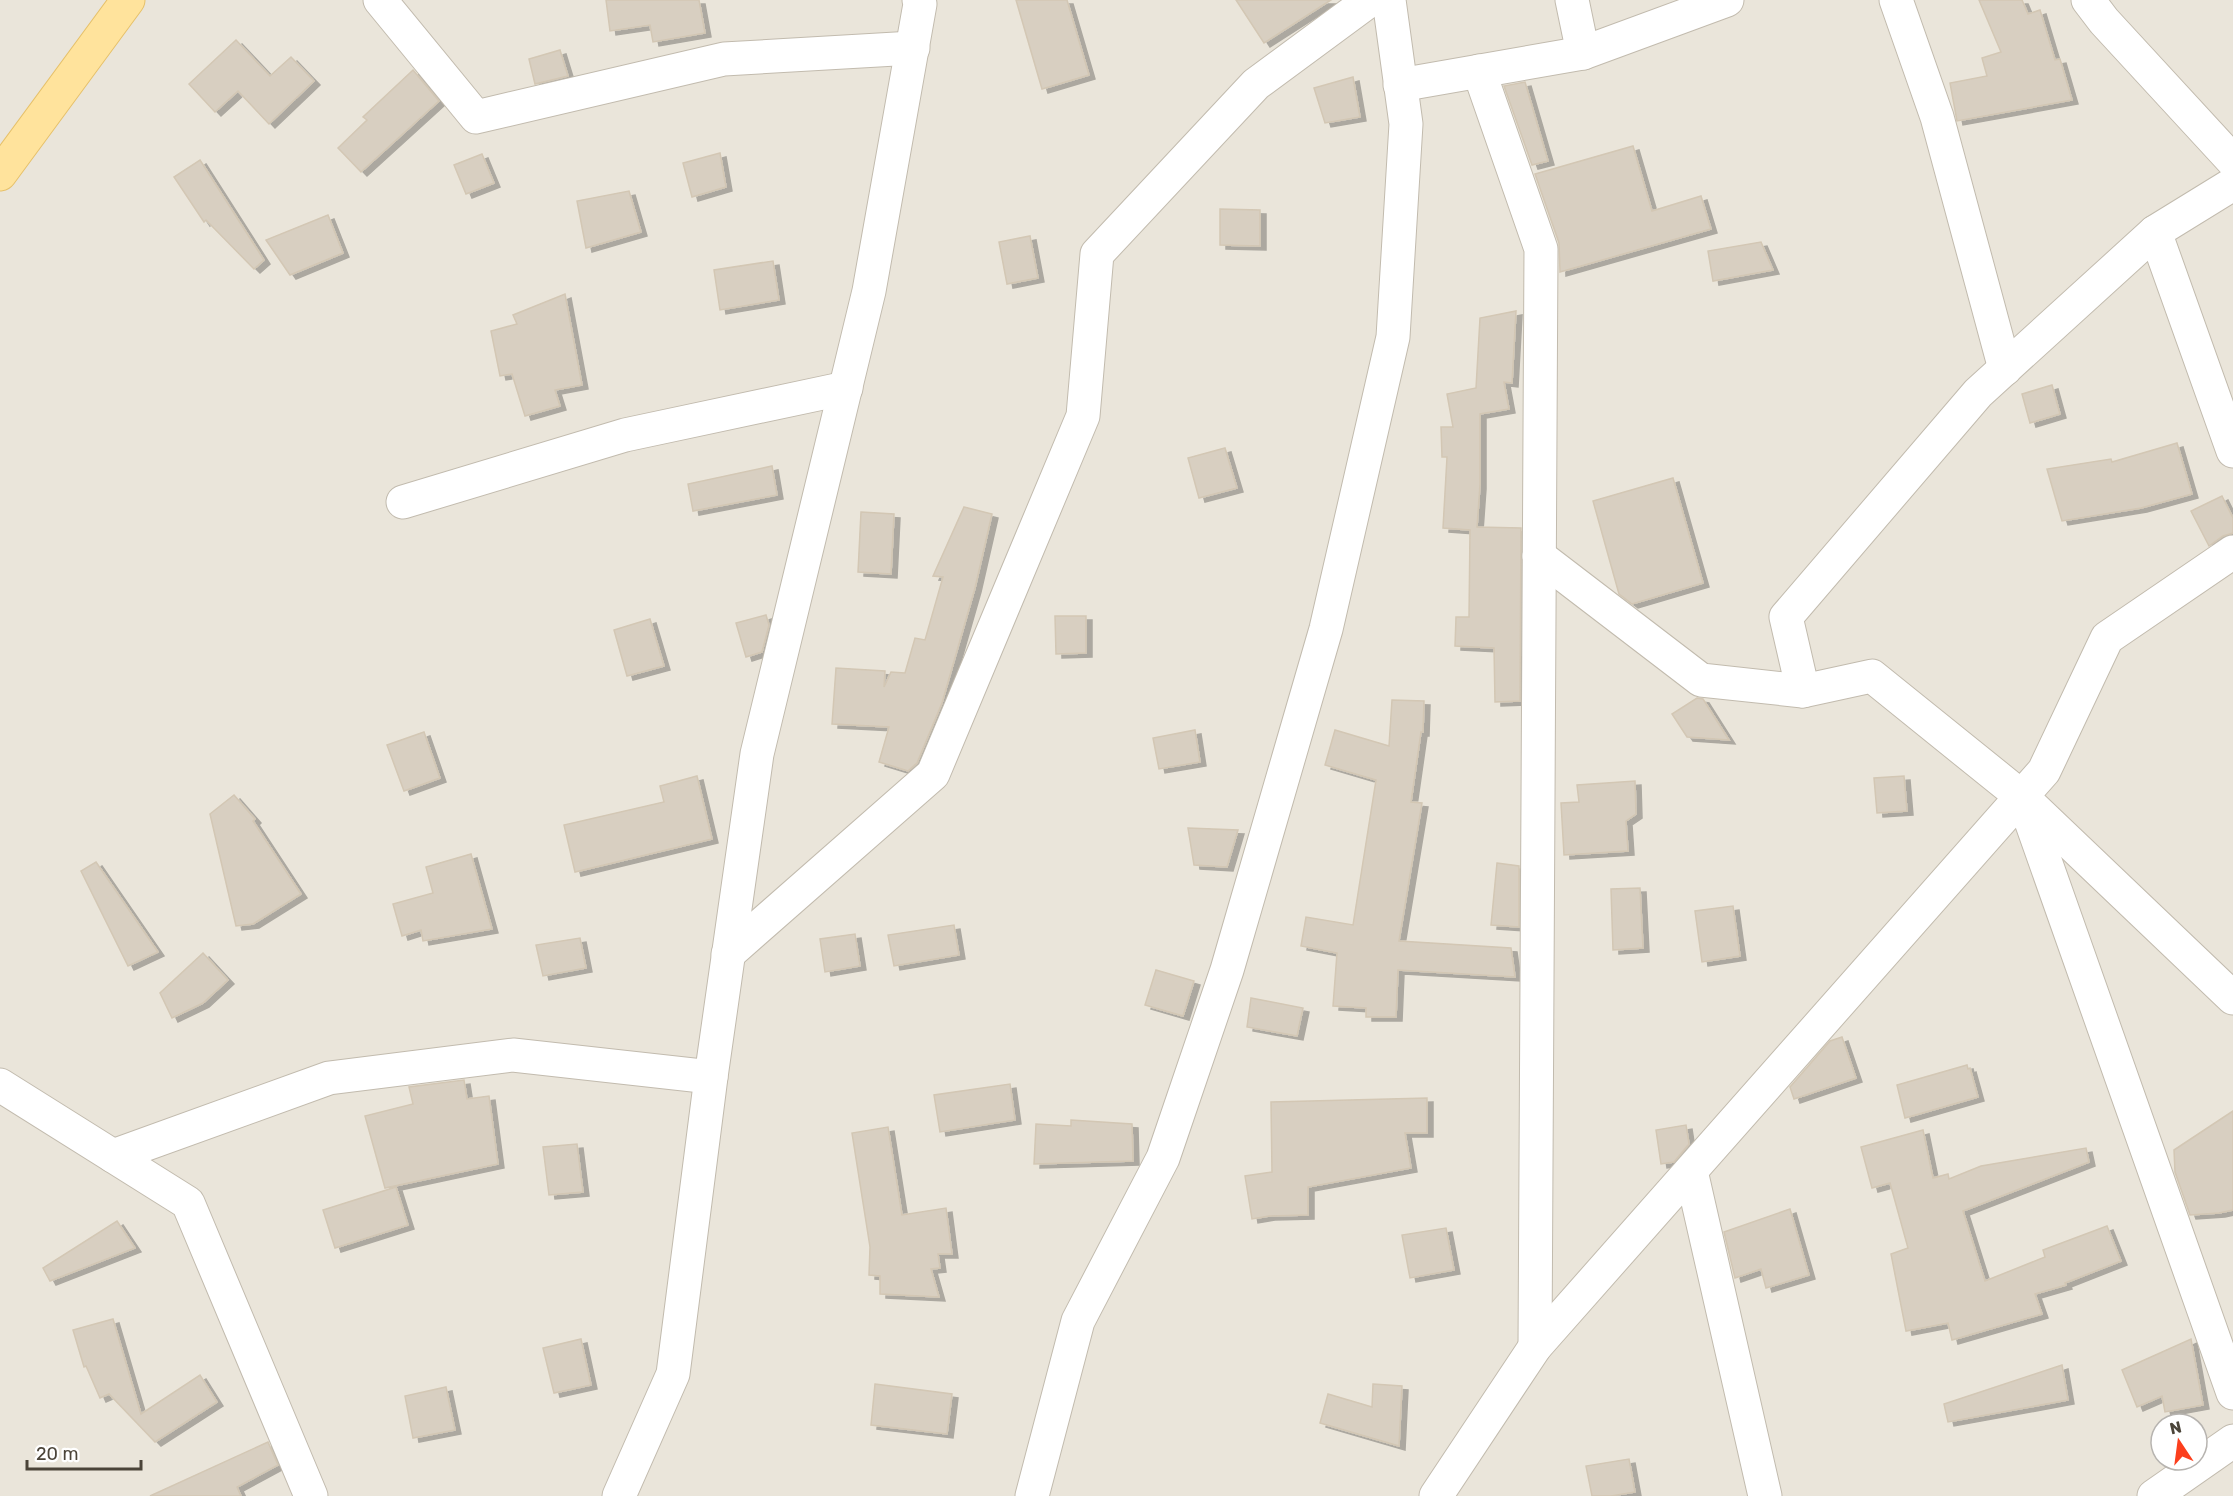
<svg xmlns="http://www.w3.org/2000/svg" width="2233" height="1496" font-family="Rubik,sans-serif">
<defs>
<filter id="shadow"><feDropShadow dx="6" dy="4" stdDeviation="0" flood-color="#0004"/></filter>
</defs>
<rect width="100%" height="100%" fill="#f6f3ec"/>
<!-- residential -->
<path fill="#eae5da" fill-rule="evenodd" d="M 0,0 L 2233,0 L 2233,1496 L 0,1496 ZM 2161,1424 L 2197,1424 L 2197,1460 L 2161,1460 Z"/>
<!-- building -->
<g fill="#d8cfc1" stroke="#d3c7b4" stroke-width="1.5" filter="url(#shadow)">
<path d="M 606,0 L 699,0 L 705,33 L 653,42 L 650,25 L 610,31 Z"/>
<path d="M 1016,0 L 1067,0 L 1089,75 L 1042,89 Z"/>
<path d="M 1236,0 L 1331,0 L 1264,43 Z"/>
<path d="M 1979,0 L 2022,0 L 2028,14 L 2040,10 L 2055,60 L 2060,59 L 2072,100 L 1957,121 L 1950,83 L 1987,76 L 1982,58 L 2001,52 Z"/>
<path d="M 236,40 L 270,76 L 291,57 L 314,81 L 269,124 L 238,91 L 215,112 L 189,84 Z"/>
<path d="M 560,50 L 568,76 L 535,84 L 529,59 Z"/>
<path d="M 413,70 L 439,101 L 361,172 L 338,148 L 367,120 L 363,117 Z"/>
<path d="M 1353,77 L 1360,117 L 1325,123 L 1314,88 Z"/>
<path d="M 1525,82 L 1548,161 L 1532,165 L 1504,86 Z"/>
<path d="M 1633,146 L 1652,211 L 1701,196 L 1711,229 L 1560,272 L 1559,243 L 1535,174 Z"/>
<path d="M 720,153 L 726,187 L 692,197 L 683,163 Z"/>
<path d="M 482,154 L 494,183 L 466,194 L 454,165 Z"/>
<path d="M 200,160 L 264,260 L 254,269 L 206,220 L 204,222 L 174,177 Z"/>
<path d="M 629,191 L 641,232 L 586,248 L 577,201 Z"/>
<path d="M 1220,209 L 1260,210 L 1260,246 L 1220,245 Z"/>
<path d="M 328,215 L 343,253 L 290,275 L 266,240 Z"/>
<path d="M 1030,236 L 1038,278 L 1007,284 L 999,242 Z"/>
<path d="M 1761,242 L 1773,270 L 1713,281 L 1708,251 Z"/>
<path d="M 773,261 L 779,300 L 720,310 L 714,270 Z"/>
<path d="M 565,294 L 582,385 L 555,390 L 560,406 L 525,416 L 512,374 L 500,376 L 491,331 L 517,324 L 513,315 Z"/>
<path d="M 1516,311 L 1512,383 L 1504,382 L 1509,409 L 1480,414 L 1480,485 L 1477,527 L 1521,528 L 1520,701 L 1495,702 L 1494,648 L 1455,646 L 1456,617 L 1469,617 L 1470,530 L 1443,528 L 1447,457 L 1442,457 L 1441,427 L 1453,427 L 1447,394 L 1476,388 L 1480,318 Z"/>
<path d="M 2052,385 L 2060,414 L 2030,423 L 2022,394 Z"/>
<path d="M 2177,443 L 2192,494 L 2141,508 L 2062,521 L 2047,469 L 2111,459 L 2112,462 Z"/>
<path d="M 1225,448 L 1237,488 L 1199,498 L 1188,458 Z"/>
<path d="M 772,466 L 777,495 L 693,511 L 688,484 Z"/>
<path d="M 1673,478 L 1703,583 L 1632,604 L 1619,594 L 1593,501 Z"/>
<path d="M 2222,496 L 2233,518 L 2233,533 L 2223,536 L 2209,546 L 2191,511 Z"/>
<path d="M 964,507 L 992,514 L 975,588 L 942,703 L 917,763 L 908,771 L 879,762 L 889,727 L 832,724 L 836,668 L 885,671 L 884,687 L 891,672 L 905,673 L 915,638 L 925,640 L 943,577 L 933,576 Z"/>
<path d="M 861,512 L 894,514 L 891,574 L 858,572 Z"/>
<path d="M 766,615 L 769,625 L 762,652 L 746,657 L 736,623 Z"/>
<path d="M 1055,616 L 1086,616 L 1086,653 L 1056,654 Z"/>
<path d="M 650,619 L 664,666 L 627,676 L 614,630 Z"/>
<path d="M 1697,698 L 1703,699 L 1729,740 L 1687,737 L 1672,714 Z"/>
<path d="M 1392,700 L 1424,701 L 1423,732 L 1421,732 L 1411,802 L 1422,803 L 1399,941 L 1511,948 L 1515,977 L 1398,970 L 1396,1017 L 1366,1017 L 1366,1008 L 1333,1006 L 1337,953 L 1301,946 L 1306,917 L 1353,925 L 1376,780 L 1325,765 L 1335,730 L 1389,746 Z"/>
<path d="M 1195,730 L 1200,762 L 1159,769 L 1153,738 Z"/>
<path d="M 424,732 L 440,778 L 404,791 L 387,745 Z"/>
<path d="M 697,776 L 712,839 L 575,872 L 564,825 L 664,802 L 660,786 Z"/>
<path d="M 1904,776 L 1907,811 L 1877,813 L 1874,778 Z"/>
<path d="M 1635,781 L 1636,814 L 1626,821 L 1628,851 L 1564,855 L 1561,803 L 1579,802 L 1577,785 Z"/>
<path d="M 234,795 L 255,819 L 253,821 L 301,894 L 253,924 L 236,926 L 210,814 Z"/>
<path d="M 1188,828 L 1238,830 L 1227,867 L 1194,865 Z"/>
<path d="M 471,854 L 492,929 L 423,941 L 421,930 L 402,936 L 393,904 L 433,893 L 426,867 Z"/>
<path d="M 96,862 L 158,952 L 128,966 L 81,871 Z"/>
<path d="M 1497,863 L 1519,866 L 1519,927 L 1491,925 Z"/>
<path d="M 1640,888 L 1643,948 L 1613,950 L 1611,889 Z"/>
<path d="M 1733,906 L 1740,956 L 1702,962 L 1695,911 Z"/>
<path d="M 954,925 L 959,955 L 894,966 L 888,935 Z"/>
<path d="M 855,934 L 860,966 L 825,972 L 820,939 Z"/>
<path d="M 580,938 L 586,968 L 543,976 L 536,945 Z"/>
<path d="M 203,953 L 228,980 L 203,1003 L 172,1018 L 160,993 Z"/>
<path d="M 1156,970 L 1194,981 L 1183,1016 L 1145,1005 Z"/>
<path d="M 1251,998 L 1303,1008 L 1297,1036 L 1247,1027 Z"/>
<path d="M 1842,1037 L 1856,1078 L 1794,1099 L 1790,1087 L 1830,1041 Z"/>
<path d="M 1967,1065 L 1968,1069 L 1970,1068 L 1978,1097 L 1905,1118 L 1897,1085 Z"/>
<path d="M 464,1080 L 467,1099 L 489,1096 L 498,1164 L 385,1188 L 365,1116 L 413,1104 L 409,1087 Z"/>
<path d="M 1010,1084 L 1015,1120 L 940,1132 L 934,1095 Z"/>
<path d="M 1427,1098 L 1427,1133 L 1405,1133 L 1411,1168 L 1308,1187 L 1308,1215 L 1269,1216 L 1252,1219 L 1245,1176 L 1272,1172 L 1271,1102 Z"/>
<path d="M 2233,1111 L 2233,1210 L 2219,1213 L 2190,1215 L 2175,1172 L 2174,1150 Z"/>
<path d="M 1071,1120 L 1132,1124 L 1133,1161 L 1034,1164 L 1036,1124 L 1071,1126 Z"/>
<path d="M 1686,1125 L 1689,1144 L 1674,1162 L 1661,1164 L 1656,1130 Z"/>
<path d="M 888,1127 L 902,1215 L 946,1208 L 952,1254 L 938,1254 L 940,1268 L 931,1269 L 939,1297 L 880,1294 L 880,1276 L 869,1275 L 870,1247 L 852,1133 Z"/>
<path d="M 1923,1130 L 1933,1178 L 1948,1174 L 1949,1179 L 1981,1166 L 2086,1148 L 2089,1162 L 1963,1211 L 1985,1281 L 2045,1257 L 2043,1250 L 2107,1226 L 2121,1261 L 2065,1283 L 2066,1285 L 2035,1294 L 2042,1314 L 1952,1340 L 1948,1323 L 1906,1331 L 1891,1254 L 1908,1248 L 1890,1183 L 1872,1188 L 1861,1147 Z"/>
<path d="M 577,1144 L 583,1192 L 549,1195 L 543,1147 Z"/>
<path d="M 396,1187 L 408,1225 L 335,1248 L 323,1210 Z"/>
<path d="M 1790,1209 L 1809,1275 L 1766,1288 L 1761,1269 L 1735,1278 L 1724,1232 Z"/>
<path d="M 117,1221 L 135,1248 L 50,1281 L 43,1268 Z"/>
<path d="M 1446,1228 L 1454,1270 L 1410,1278 L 1402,1235 Z"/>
<path d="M 113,1319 L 141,1414 L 200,1375 L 217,1402 L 155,1442 L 109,1394 L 100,1398 L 86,1366 L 84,1367 L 73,1330 Z"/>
<path d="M 581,1339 L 591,1385 L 554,1393 L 543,1348 Z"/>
<path d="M 2191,1339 L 2203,1405 L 2165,1412 L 2162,1396 L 2137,1407 L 2122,1370 Z"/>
<path d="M 2062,1365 L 2068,1400 L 1948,1422 L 1944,1404 Z"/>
<path d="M 875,1384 L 952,1394 L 947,1434 L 871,1425 Z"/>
<path d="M 1373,1384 L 1402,1386 L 1399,1446 L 1320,1423 L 1328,1394 L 1372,1407 Z"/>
<path d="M 446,1387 L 455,1430 L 413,1438 L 405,1396 Z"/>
<path d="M 268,1442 L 278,1465 L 237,1487 L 241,1496 L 150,1496 Z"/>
<path d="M 1629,1459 L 1635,1492 L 1611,1496 L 1592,1496 L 1586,1466 Z"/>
</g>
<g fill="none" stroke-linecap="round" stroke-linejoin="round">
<!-- minor casing -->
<g stroke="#c2bbae" stroke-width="35">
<g id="minor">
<path d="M 380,0 L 476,117 L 724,59 L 913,48"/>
<path d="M 1572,0 L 1583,53"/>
<path d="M 1896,0 L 1937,117 L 2005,369"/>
<path d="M 2088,0 L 2104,21 L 2233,161"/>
<path d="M 1479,71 L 1541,249 L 1535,1347"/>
<path d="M 1400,85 L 1583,53 L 1727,0"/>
<path d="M 2155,232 L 2233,451"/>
<path d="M 403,502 L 625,435 L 846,388"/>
<path d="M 1539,556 L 1701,680 L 1803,691 L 1872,676 L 2022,797 L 2233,998"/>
<path d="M 1803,691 L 1786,617 L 1978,393 L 2155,232 L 2233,184"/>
<path d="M 2025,804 L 2233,1393"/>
<path d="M 728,954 L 933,774 L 1083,416 L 1097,254 L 1256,84 L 1370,0"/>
<path d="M 0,1085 L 188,1203 L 311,1496"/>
<path d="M 113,1156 L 329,1078 L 513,1055 L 711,1077"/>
<path d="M 1691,1171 L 1765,1496"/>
<path d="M 619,1496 L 673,1374 L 711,1077 L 757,754 L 869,291 L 920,4 L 919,0"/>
<path d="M 1032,1496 L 1078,1321 L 1163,1158 L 1227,970 L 1326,629 L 1393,337 L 1406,124 L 1389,0"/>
<path d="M 1436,1496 L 1535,1347 L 2044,771 L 2107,638 L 2233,552"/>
<path d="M 2154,1496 L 2233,1441"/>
</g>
</g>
<!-- primary casing -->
<g stroke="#e6c16a" stroke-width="35">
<path id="primary" d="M 0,174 L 128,0"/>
</g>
<!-- minor -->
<use href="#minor" stroke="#fff" stroke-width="33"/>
<!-- primary -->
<use href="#primary" stroke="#ffe39c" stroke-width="33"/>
</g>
<!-- north arrow -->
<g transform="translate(2179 1442) rotate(347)"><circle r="28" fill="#ffffff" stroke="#b7b4b0" stroke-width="1.5"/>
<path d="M0-4.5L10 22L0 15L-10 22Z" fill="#fc3f1d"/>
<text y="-9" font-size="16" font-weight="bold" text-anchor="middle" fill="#4b4439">N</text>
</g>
<!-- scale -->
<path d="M27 1460v9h114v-9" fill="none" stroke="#4b4439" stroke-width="3"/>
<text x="36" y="1460" font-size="18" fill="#4b4439" stroke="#ffffff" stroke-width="4.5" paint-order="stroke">20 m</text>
</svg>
